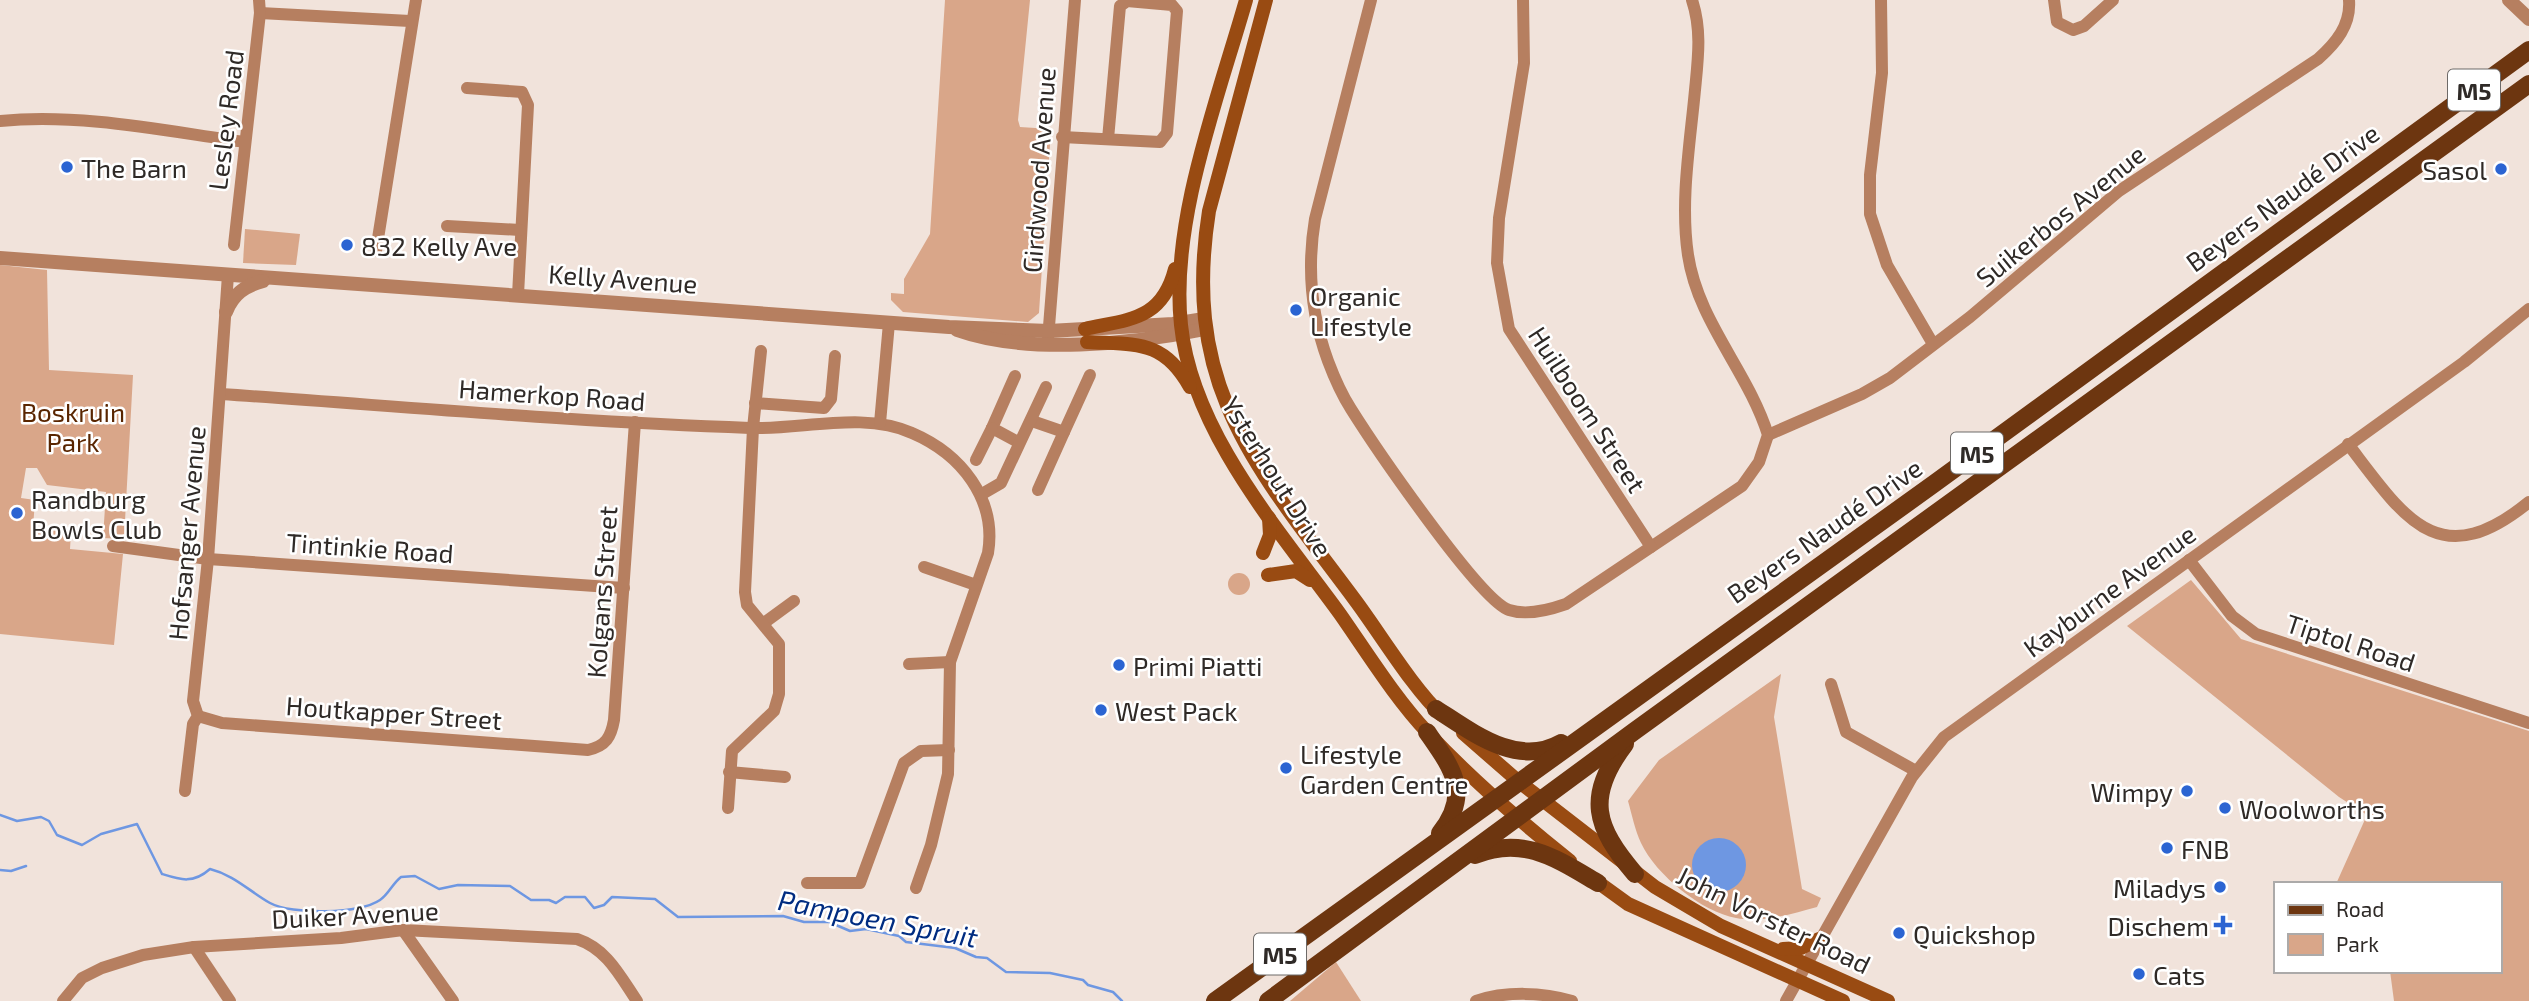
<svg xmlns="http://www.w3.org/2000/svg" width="2529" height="1001" font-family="'Exo 2',sans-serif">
<rect width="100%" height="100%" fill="#f1e3db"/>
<!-- green -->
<g fill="#d9a689">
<path d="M 945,0 L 1030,0 L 1018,120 L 1020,127 L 1051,129 L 1039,313 L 1028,322 L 903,312 L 891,300 L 891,293 L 904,294 L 904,279 L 930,234 Z"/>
<path d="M 245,229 L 300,234 L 296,265 L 243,263 Z"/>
<path d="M 0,265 L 47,270 L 49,370 L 133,375 L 124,539 L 103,538 L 106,492 L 47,485 L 37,468 L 26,468 L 21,498 L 35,500 L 33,528 L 71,532 L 70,549 L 123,554 L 114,645 L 0,634 Z"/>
<circle cx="1239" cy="584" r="11"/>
<path d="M 2191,580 L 2241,639 L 2529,731 L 2529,1001 L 2394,1001 L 2390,971 L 2499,971 L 2499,884 L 2336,884 L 2367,815 L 2339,797 L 2127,626 Z"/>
<path d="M 1781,674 L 1774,717 L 1802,889 L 1821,898 L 1817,907 C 1792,914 1762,923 1736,918 C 1702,912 1656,875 1641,843 C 1635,830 1632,815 1628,801 L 1659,760 Z"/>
<path d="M 1336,962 L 1361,1001 L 1290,1001 Z"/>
</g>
<!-- water -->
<circle fill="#6e97e2" cx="1719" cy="865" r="27"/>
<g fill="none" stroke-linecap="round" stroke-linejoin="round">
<!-- stream -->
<g stroke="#6e97e2" stroke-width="2.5">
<path d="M 0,815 L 17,821 L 41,817 L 49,821 L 57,835 L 82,845 L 101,834 L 137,824 L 162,874 C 181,880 193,884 210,869 C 234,875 249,891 270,903 C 292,915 359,914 380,900 C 389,894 392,884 401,877 L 415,876 L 439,889 L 458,885 L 510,886 L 531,900 L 549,900 L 556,903 L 565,897 L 585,897 L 594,908 L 604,905 L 612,897 L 655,899 L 678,917 L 783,916 L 804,922 L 829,922 L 850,931 L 866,929 L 899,936 L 906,942 L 955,948 L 976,957 L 987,958 L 1006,972 L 1050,973 L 1083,980 L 1088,985 L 1113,992 L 1122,1001"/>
<path d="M 0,870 L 11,871 L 26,866"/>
</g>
<!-- minor -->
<g stroke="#b67f60" stroke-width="12">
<path d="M 1371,0 L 1315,219 C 1307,267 1311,315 1328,361 C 1334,377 1342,395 1351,409 C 1373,444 1479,600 1509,610 C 1527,616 1549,610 1566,604 L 1742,486 L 1759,462 L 1768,435 C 1748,371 1698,322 1688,255 C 1680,201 1690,144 1695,90 C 1698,59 1702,30 1692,0"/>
<path d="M 1523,0 L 1524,63 L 1499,218 L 1497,263 L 1509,329 L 1651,547"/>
<path d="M 1881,0 L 1882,73 L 1870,175 L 1870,214 L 1887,265 L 1933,344"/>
<path d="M 2054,0 L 2057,22 L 2073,30 L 2084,26 L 2113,0"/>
<path d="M 260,13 L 410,21"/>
<path d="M 467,88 L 522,92 L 528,105 L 518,295"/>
<path d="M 0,121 C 81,113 165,131 245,142"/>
<path d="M 1062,137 L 1160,142 L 1167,133 L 1177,11 L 1172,5 L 1127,1 L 1120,6 L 1108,139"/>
<path d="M 447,226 L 520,230"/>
<path d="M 234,245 L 260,13 L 259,0"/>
<path d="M 376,251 L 416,0"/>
<path d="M 1048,339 L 1075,0"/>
<path d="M 1015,376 L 992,428 L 1018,442"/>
<path d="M 221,394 C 397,406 573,422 750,428 C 801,430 864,411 912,433 C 961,454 997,499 988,553 L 950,662 L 948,774 L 931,845 L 916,888"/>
<path d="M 755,403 L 824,408 L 831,399 L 835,356"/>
<path d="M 1032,421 L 1064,432 L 1038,490"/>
<path d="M 880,423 L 889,323"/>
<path d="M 1064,432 L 1090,375"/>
<path d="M 1768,435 L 1862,394 L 1890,378 L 1970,317 L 2119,191 L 2318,59 C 2336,43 2351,25 2349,0"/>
<path d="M 2348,444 C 2404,517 2438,576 2529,502"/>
<path d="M 976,460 L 992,428"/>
<path d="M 982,494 L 1001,483 L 1046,387"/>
<path d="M 113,546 L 208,559 L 624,588"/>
<path d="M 2189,560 L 2232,616 L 2256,634 L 2529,723"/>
<path d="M 924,567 L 976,585"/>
<path d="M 764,623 L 794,601"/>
<path d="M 909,664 L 950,662"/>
<path d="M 1831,684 L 1846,732 L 1916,771"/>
<path d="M 198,716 L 222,723 L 588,750 C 606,746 611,737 614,720 L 635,422"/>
<path d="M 729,772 L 785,777"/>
<path d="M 185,791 L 193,724 L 198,716 L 193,701 L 208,559 L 228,275"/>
<path d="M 728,808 L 732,751 L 774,711 L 779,694 L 779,644 L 747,605 L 745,592 L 753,428 L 761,351"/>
<path d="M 807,883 L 860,883 L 904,763 L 921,751 L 949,750"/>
<path d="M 403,930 L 453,1001"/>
<path d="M 194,947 L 230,1001"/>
<path d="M 63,1001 L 82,978 L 102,968 L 143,955 L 194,947 L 341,938 L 403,930 L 577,939 C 607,949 620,976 637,1001"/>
<path d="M 1476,1001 C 1505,991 1543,992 1572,1001"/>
<path d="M 1786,1001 L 1912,777 L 1944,737 L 2464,362 L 2529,309"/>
</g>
<!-- tertiary -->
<g stroke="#b67f60" stroke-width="14">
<path d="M 2509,0 L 2529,19"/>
<path d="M 0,258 L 949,327 L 1049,331 L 1173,324 L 1204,319"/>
<path d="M 226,312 C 233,294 245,286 263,281"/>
<path d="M 957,330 C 1027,355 1133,344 1205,329"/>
</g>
<!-- secondary -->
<g stroke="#994b12" stroke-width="14">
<path d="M 1246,0 C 1218,98 1170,223 1181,325 C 1192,432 1279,530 1340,614 C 1368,654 1395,698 1428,733 C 1471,779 1521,822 1570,861"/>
<path d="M 1266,0 L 1209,211 C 1181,388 1256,467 1355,600 C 1379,632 1414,690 1442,715"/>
<path d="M 1085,329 C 1130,319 1162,320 1175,269"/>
<path d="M 1087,342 C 1136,345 1163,339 1190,387"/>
<path d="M 1263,553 L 1270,535 L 1269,518"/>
<path d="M 1268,575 L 1296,571 L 1310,580"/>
<path d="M 1463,733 L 1518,781 L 1655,887 L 1721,926 L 1888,1001"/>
<path d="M 1592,878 L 1628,904 L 1843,1001"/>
<path d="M 1783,949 L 1801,948 L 1819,939"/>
</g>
<!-- primary -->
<g stroke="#6d3610" stroke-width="18">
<path d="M 1436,709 C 1472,732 1517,768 1561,743"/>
<path d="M 1427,732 C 1452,768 1472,793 1440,833"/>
<path d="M 1625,744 C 1585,797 1595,827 1635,874"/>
<path d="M 1475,855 C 1523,835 1557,859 1598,883"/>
<path d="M 1215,1001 L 1935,483 L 2529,50"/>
<path d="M 1268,1001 L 1636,730 L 2529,84"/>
</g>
</g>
<!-- markers -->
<g fill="#2b64d2" stroke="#fff" stroke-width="2.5">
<circle cx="67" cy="167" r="7"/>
<circle cx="2501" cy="169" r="7"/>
<circle cx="347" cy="245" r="7"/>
<circle cx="1296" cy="310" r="7"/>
<circle cx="17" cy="513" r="7"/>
<circle cx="1119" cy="665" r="7"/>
<circle cx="1101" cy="710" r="7"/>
<circle cx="1286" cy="768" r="7"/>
<circle cx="2187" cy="791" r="7"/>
<circle cx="2225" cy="808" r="7"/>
<circle cx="2167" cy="848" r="7"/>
<circle cx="2220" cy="887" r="7"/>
<path d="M2219.5 914.5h7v7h7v7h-7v7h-7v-7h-7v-7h7z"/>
<circle cx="1899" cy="933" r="7"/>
<circle cx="2139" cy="974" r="7"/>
</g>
<g text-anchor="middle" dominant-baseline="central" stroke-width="5" stroke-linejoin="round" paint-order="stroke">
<!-- shield labels -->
<g fill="#fff" stroke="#6d6a68" stroke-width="2">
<rect x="2448" y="69.5" width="52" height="41" rx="5"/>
<rect x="1951" y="432.5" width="52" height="41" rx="5"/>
<rect x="1254" y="933.5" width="52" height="41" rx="5"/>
</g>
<g font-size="24" font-weight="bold" fill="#2f2a27">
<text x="2474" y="90">M5</text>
<text x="1977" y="453">M5</text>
<text x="1280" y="954">M5</text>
</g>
<!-- street labels -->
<g font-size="26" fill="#2f2a27" stroke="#fff">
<text transform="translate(225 120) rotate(-83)">Lesley Road</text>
<text transform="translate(1038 170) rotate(-86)">Girdwood Avenue</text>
<text transform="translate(2282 197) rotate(-36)">Beyers Naudé Drive</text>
<text transform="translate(2060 215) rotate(-39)">Suikerbos Avenue</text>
<text transform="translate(623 278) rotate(4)">Kelly Avenue</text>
<text transform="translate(552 394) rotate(4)">Hamerkop Road</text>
<text transform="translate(1588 409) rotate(57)">Huilboom Street</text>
<text transform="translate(1278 476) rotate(58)">Ysterhout Drive</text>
<text transform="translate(1824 530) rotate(-35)">Beyers Naudé Drive</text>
<text transform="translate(186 533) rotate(-85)">Hofsanger Avenue</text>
<text transform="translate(370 547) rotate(4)">Tintinkie Road</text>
<text transform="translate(2109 590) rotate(-36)">Kayburne Avenue</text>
<text transform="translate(601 592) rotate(-86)">Kolgans Street</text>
<text transform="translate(2351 642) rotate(18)">Tiptol Road</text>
<text transform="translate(394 712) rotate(4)">Houtkapper Street</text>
<text transform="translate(355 914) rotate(-3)">Duiker Avenue</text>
<text transform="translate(1774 919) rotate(26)">John Vorster Road</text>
</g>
<!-- poi labels -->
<g font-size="26" fill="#2f2a27" stroke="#fff" text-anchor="start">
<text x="81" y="167">The Barn</text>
<text x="2487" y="169" text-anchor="end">Sasol</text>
<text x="361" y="245">832 Kelly Ave</text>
<text x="1310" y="295">Organic<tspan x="1310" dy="30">Lifestyle</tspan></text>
<text x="31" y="498">Randburg<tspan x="31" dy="30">Bowls Club</tspan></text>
<text x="1133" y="665">Primi Piatti</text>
<text x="1115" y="710">West Pack</text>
<text x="1300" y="753">Lifestyle<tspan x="1300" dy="30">Garden Centre</tspan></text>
<text x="2173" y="791" text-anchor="end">Wimpy</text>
<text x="2239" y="808">Woolworths</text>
<text x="2181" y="848">FNB</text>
<text x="2206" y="887" text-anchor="end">Miladys</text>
<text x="2209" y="925" text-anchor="end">Dischem</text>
<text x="1913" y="933">Quickshop</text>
<text x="2153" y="974">Cats</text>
</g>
<!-- park labels -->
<g font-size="26" fill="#592500" stroke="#fff">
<text x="73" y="411">Boskruin<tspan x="73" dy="30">Park</tspan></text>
</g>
<!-- water labels -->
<g font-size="28" font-style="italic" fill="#002c81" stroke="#fff">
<text transform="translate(878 918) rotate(11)">Pampoen Spruit</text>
</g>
</g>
<!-- legend -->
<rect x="2274" y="882" width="228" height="91" fill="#ffffff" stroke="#acaaa9" stroke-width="2"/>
<rect x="2288" y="905" width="35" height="10" fill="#6d3610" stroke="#acaaa9" stroke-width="2"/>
<text x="2336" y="917" font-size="21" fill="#2f2a27">Road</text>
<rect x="2288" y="934" width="35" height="21" fill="#d9a689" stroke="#acaaa9" stroke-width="2"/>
<text x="2336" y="952" font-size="21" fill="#2f2a27">Park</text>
</svg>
